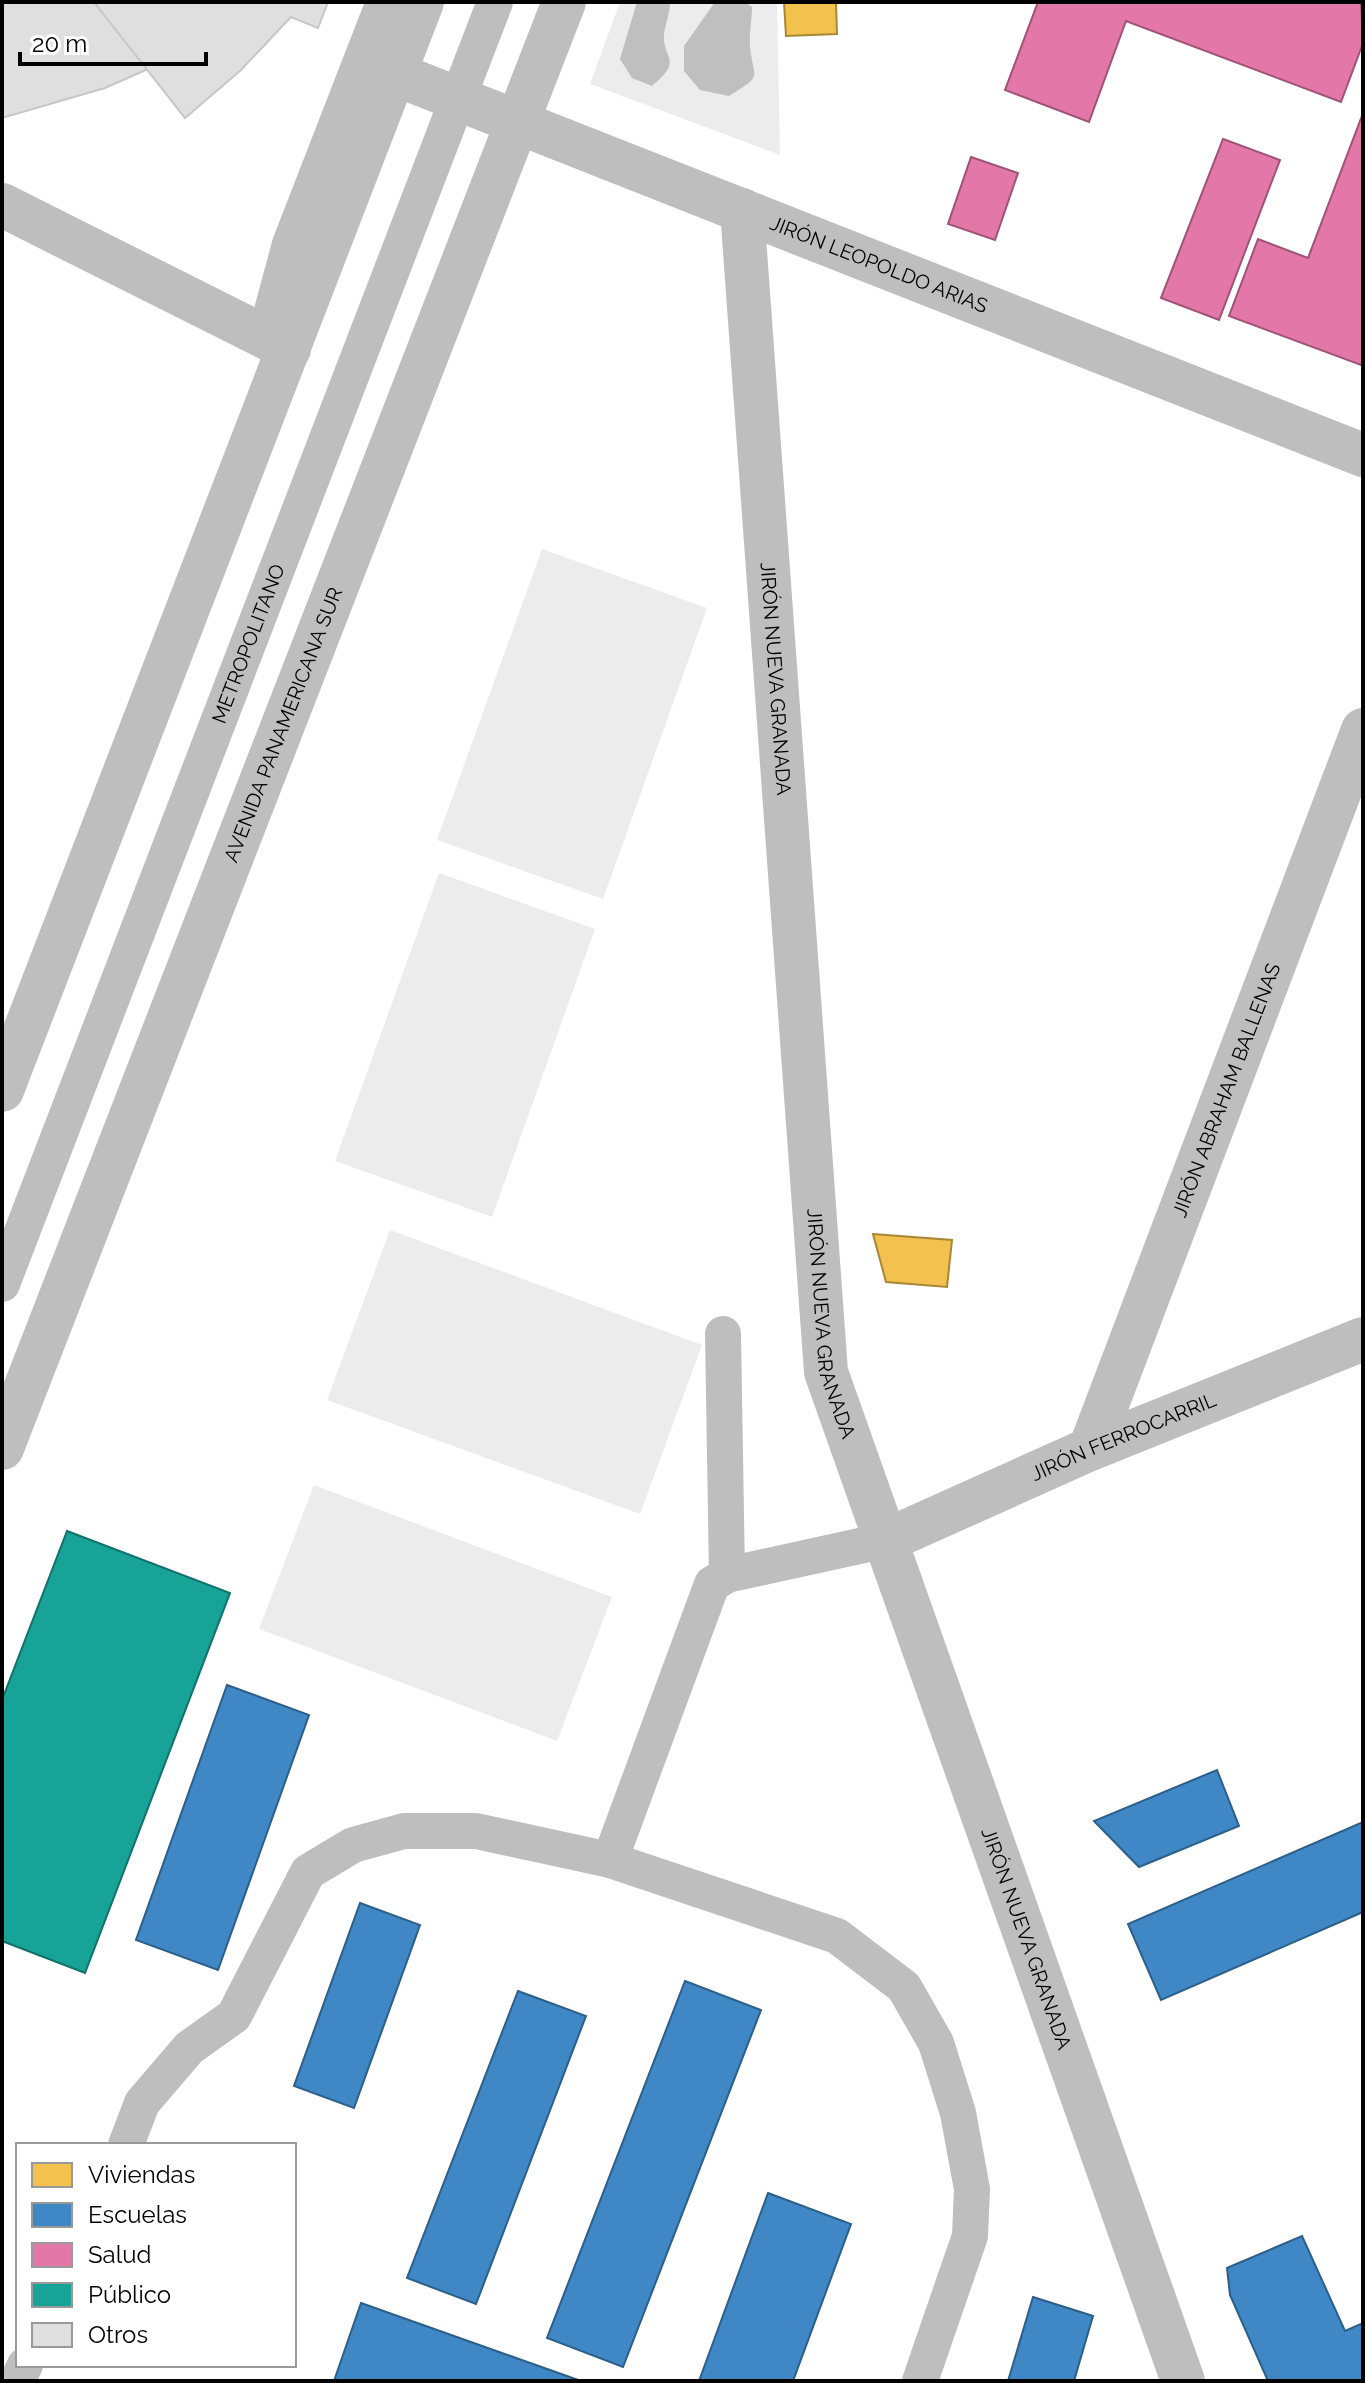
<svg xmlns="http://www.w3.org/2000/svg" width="1365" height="2383" font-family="Raleway,sans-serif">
<rect width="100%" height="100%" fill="#fff"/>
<!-- green -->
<g fill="#ececec">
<path d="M 620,2 L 777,2 L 780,155 L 590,84 Z"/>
<path d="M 542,549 L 707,608 L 603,899 L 437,840 Z"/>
<path d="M 439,873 L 595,929 L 492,1217 L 335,1161 Z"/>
<path d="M 390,1230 L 702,1345 L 640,1514 L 327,1400 Z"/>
<path d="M 314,1485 L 612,1597 L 557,1741 L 259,1629 Z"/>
</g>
<!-- water -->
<g fill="#bfbfbf">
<path d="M 637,2 L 670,2 C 670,14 665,24 664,35 C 663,60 684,59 652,86 L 632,78 L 620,59 Z"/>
<path d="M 715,2 L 745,2 L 752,7 C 752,20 749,33 750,46 C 753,80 765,74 729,96 L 700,90 L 684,71 L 684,46 Z"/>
</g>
<!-- homes -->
<g fill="#f2c14e" stroke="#a98737" stroke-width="2">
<path d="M 784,2 L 836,2 L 837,34 L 786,36 Z"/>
<path d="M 873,1234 L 952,1240 L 947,1287 L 886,1282 Z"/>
</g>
<!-- schools -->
<g fill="#3f88c5" stroke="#2c5f8a" stroke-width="2">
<path d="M 227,1685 L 309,1715 L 218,1970 L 136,1940 Z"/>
<path d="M 1217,1770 L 1239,1826 L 1139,1867 L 1094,1821 Z"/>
<path d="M 1363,1822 L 1363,1912 L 1161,2000 L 1128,1924 Z"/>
<path d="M 360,1903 L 420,1925 L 354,2108 L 294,2086 Z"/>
<path d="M 685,1981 L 761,2010 L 623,2367 L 547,2338 Z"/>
<path d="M 518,1991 L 586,2016 L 476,2304 L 407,2278 Z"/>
<path d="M 768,2193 L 851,2224 L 793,2381 L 699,2381 Z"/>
<path d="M 1302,2236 L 1345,2331 L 1363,2323 L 1363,2381 L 1268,2381 L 1230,2295 L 1227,2268 Z"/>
<path d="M 1033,2297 L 1093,2316 L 1074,2381 L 1008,2381 Z"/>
<path d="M 361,2303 L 581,2381 L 334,2381 Z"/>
</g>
<!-- health -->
<g fill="#e377a8" stroke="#9f5376" stroke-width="2">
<path d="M 1038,2 L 1361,2 L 1363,43 L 1341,102 L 1126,21 L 1089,122 L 1005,90 Z"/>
<path d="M 1363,113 L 1363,364 L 1361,365 L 1229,316 L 1258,239 L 1308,258 Z"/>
<path d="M 1223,139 L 1280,160 L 1219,320 L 1161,298 Z"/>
<path d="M 971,157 L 1018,173 L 995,240 L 948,224 Z"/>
</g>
<!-- public -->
<path fill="#17a398" stroke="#10726a" stroke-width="2" d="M 67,1531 L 230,1593 L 85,1973 L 2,1941 L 2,1700 Z"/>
<!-- building -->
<g fill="#dfdfdf" stroke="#c7c7c7" stroke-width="2">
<path d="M 2,2 L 94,2 L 148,69 L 105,88 L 2,118 Z"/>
<path d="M 94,2 L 328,2 L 318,28 L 291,17 L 241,70 L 185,118 Z"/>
</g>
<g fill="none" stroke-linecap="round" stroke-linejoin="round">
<!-- lane -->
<g stroke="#bebebe" stroke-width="36">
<path d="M 265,337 L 290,244 L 384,2"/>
<path id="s1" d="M 2,1284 L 495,2"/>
<path d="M 723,1334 L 727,1575"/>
<path d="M 610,1860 L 837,1936 L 904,1987 L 936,2043 L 958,2113 L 972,2189 L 970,2236 L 920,2381"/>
<path d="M 126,2145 L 142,2103 L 189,2048 L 234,2016 L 308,1872 L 353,1845 L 404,1831 L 476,1831 L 610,1860 L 712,1584 L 727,1575 L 887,1540"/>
<path d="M 17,2381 L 25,2365"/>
</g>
<!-- street -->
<g stroke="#bebebe" stroke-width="44">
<path id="s2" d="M 395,74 L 1363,455"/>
<path d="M 2,205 L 289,349"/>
<path id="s3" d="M 742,210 L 826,1372 L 1183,2381"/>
<path id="s4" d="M 1090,1449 L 1363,730"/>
<path id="s5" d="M 887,1540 L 1090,1449 L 1363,1339"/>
</g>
<!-- primary -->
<g stroke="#bebebe" stroke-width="44">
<path d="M 2,1090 L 422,2"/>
<path id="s6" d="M 2,1448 L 564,2"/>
</g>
</g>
<g text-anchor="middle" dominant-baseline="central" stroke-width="8" stroke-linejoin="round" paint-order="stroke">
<!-- street labels -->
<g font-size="20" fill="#000" stroke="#fff">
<text stroke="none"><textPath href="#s2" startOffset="520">JIRÓN LEOPOLDO ARIAS</textPath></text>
<text stroke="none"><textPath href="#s1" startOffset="686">METROPOLITANO</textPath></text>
<text stroke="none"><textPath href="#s3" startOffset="470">JIRÓN NUEVA GRANADA</textPath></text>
<text stroke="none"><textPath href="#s6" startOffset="776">AVENIDA PANAMERICANA SUR</textPath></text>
<text stroke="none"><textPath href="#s4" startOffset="384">JIRÓN ABRAHAM BALLENAS</textPath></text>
<text stroke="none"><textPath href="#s3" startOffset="1118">JIRÓN NUEVA GRANADA</textPath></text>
<text stroke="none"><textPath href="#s5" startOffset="258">JIRÓN FERROCARRIL</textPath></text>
<text stroke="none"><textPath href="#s3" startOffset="1766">JIRÓN NUEVA GRANADA</textPath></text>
</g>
</g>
<!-- border -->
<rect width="1365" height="2383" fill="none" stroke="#000000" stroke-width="8"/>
<!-- legend -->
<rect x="16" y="2143" width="280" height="224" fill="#ffffff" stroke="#999999" stroke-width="2"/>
<rect x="32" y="2163" width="40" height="24" fill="#f2c14e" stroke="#999999" stroke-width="2"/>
<text x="88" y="2183" font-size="24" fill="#000000">Viviendas</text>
<rect x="32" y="2203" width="40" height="24" fill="#3f88c5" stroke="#999999" stroke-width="2"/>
<text x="88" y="2223" font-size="24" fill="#000000">Escuelas</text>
<rect x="32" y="2243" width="40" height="24" fill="#e377a8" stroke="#999999" stroke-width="2"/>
<text x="88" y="2263" font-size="24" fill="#000000">Salud</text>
<rect x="32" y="2283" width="40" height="24" fill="#17a398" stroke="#999999" stroke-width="2"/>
<text x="88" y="2303" font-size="24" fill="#000000">Público</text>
<rect x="32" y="2323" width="40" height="24" fill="#dfdfdf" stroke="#999999" stroke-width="2"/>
<text x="88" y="2343" font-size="24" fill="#000000">Otros</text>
<!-- scale -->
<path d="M20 52v12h186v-12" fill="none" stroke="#000000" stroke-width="4"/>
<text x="32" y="52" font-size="24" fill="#000000" stroke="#ffffff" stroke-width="6" paint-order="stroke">20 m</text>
</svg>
